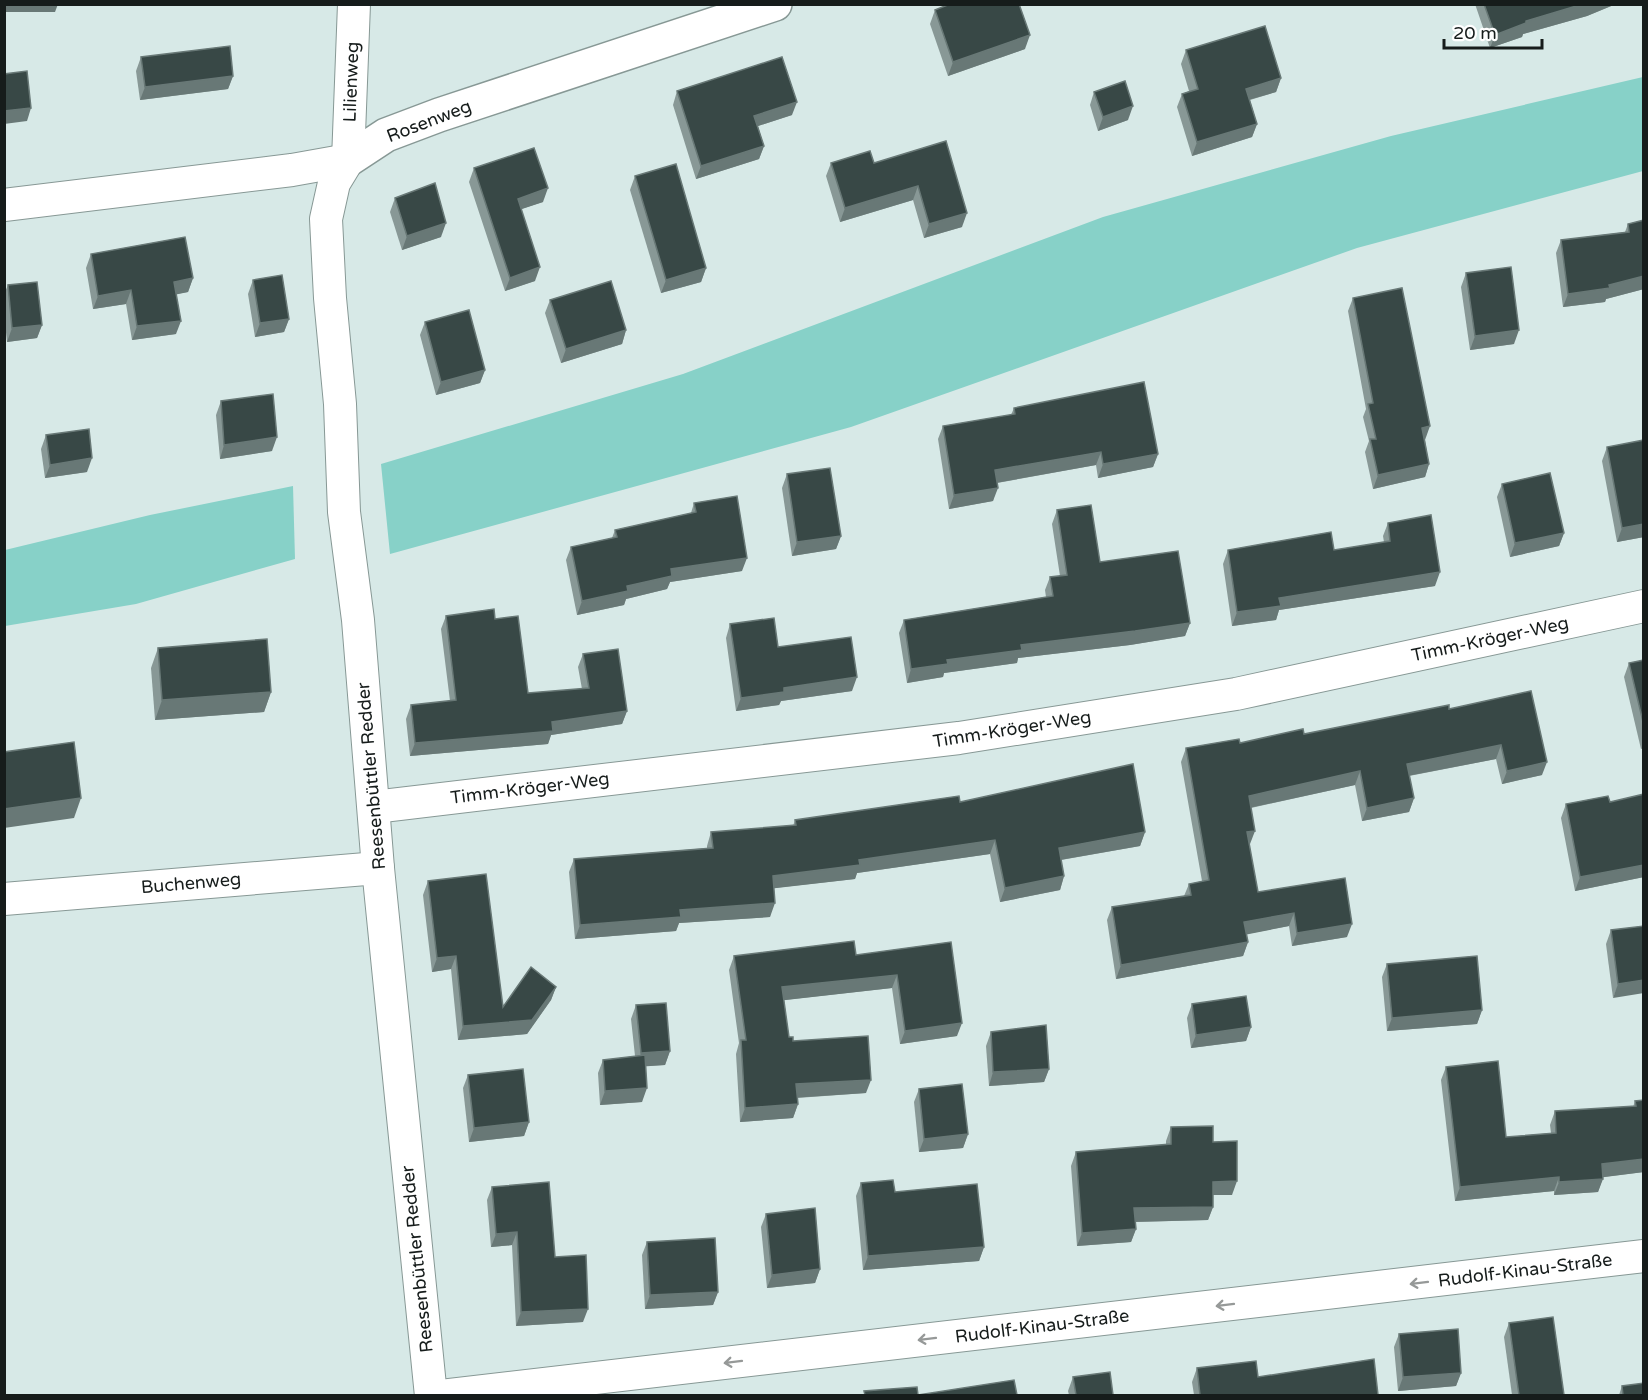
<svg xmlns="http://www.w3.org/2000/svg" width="1648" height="1400" font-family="'Varela Round',sans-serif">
<rect width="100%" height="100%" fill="#d7e9e7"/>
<!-- green -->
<g fill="#87d1c8">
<path d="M 1643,77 L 1643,171 L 1357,248 L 851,427 L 390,554 L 381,464 L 683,374 L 1103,217 L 1391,136 Z"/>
<path d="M 293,486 L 295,559 L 136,604 L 5,626 L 5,550 L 150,515 Z"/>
</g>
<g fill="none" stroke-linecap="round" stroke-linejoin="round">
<!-- minor casing -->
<g stroke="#879895" stroke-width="34">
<g id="minor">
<path d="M 354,4 L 348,160 L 334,183 L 326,219 L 330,298 L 340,404 L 344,512 L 358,620 L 378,868 L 431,1396"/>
<path d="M 4,205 L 292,170 L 348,160"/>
<path d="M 374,807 L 959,738 L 1236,694 L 1644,606"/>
<path d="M 4,899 L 378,868"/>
<path d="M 441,1396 L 1644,1256"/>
</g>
</g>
<!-- tertiary casing -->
<g stroke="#879895" stroke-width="36">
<path id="tertiary" d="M 348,160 L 386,135 L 439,115 L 775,4"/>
</g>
<!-- minor -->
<use href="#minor" stroke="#fff" stroke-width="32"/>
<!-- tertiary -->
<use href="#tertiary" stroke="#fff" stroke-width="33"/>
</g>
<!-- wall -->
<g fill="#889896">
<path d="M 1475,4 L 1616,4 L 1587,16 L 1523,34 L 1522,37 L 1490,48 Z"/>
<path d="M 935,10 L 1025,49 L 948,76 L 930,24 Z"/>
<path d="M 1186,50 L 1281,78 L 1276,92 L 1250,100 L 1257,124 L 1252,137 L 1192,156 L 1177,107 L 1182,94 L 1189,91 L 1181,64 Z"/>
<path d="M 141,57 L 233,76 L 228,89 L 140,100 L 136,71 Z"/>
<path d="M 677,91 L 792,115 L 758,126 L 764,146 L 759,159 L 696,179 L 673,105 Z"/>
<path d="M 1094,92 L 1128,120 L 1098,131 L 1090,105 Z"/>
<path d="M 946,141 L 962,227 L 924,238 L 913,200 L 840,222 L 826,176 L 831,163 L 874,163 Z"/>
<path d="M 474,168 L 543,202 L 521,209 L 535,281 L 505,291 L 469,182 Z"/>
<path d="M 635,176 L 706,268 L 701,282 L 661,293 L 630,190 Z"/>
<path d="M 395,198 L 441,237 L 402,250 L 390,212 Z"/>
<path d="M 1644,220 L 1644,289 L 1606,299 L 1605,302 L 1563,307 L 1556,253 L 1561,240 L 1625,232 L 1628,224 Z"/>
<path d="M 91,254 L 193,278 L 188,292 L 176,294 L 176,334 L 132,340 L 126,304 L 93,309 L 86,268 Z"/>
<path d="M 1466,273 L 1514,344 L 1470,350 L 1461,287 Z"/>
<path d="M 253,280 L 289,319 L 284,332 L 255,337 L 248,294 Z"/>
<path d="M 8,285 L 42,325 L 37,338 L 7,342 L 4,313 L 4,294 Z"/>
<path d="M 1353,298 L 1425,440 L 1429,464 L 1425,477 L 1373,489 L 1365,452 L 1369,441 L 1363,417 L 1366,409 L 1348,311 Z"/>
<path d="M 550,300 L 626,330 L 622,344 L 561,363 L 545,313 Z"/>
<path d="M 425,322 L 485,370 L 480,383 L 436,395 L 420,335 Z"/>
<path d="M 221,401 L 272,451 L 220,459 L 216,415 Z"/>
<path d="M 1014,408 L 1158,454 L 1153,467 L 1098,478 L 1096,465 L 997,483 L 993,501 L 949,509 L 938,439 L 943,426 L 1011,415 Z"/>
<path d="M 46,435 L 87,472 L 45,478 L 41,449 Z"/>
<path d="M 1607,447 L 1644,537 L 1617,542 L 1602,461 Z"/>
<path d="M 787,474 L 841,536 L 836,549 L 792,556 L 782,488 Z"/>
<path d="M 1502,484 L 1564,533 L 1559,546 L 1510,557 L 1497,497 Z"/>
<path d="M 694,503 L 742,571 L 670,582 L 667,589 L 626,599 L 624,605 L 577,615 L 566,560 L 571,547 L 612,538 L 615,530 L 691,513 Z"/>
<path d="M 1057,510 L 1100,562 L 1190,623 L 1185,636 L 1130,645 L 1018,658 L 1017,663 L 944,673 L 943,677 L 907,683 L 899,633 L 904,620 L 1046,597 L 1045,590 L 1050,577 L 1060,576 L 1052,524 Z"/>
<path d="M 1388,523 L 1435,586 L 1279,610 L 1276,620 L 1232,626 L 1223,564 L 1228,550 L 1334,550 L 1384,542 L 1383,536 Z"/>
<path d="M 446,616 L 495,619 L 528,693 L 582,689 L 578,667 L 583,654 L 627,711 L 622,724 L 551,735 L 548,744 L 410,756 L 406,719 L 411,705 L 450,701 L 441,629 Z"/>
<path d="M 730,624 L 852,691 L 781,701 L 779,705 L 736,711 L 726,638 Z"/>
<path d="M 158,648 L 271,692 L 264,712 L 155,720 L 151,668 Z"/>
<path d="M 1644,660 L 1644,748 L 1641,749 L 1624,677 L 1629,663 Z"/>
<path d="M 1449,709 L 1542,775 L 1502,784 L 1496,759 L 1409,776 L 1414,798 L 1409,812 L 1362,821 L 1355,785 L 1251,808 L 1249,844 L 1258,892 L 1347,937 L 1292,946 L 1289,926 L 1246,934 L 1248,942 L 1243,956 L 1116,979 L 1107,920 L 1112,907 L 1184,896 L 1189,884 L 1202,881 L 1181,762 L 1186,748 L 1240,743 L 1304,734 Z"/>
<path d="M 1644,794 L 1644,877 L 1575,891 L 1561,818 L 1566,804 L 1610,802 Z"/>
<path d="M 960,802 L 1145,832 L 1140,846 L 1061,860 L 1064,876 L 1060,890 L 1000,902 L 990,854 L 857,873 L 855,879 L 774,888 L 770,917 L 679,923 L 676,931 L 575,939 L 569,872 L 574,859 L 707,848 L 707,846 L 711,832 L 793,826 L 795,820 Z"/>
<path d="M 428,881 L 503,1007 L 556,987 L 551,1000 L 527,1034 L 458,1040 L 451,969 L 432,972 L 423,895 Z"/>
<path d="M 1644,926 L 1613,998 L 1606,944 L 1611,930 Z"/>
<path d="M 951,942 L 957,1036 L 900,1044 L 892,988 L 784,1000 L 789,1037 L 793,1041 L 866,1093 L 797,1098 L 798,1104 L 793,1118 L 740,1122 L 736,1054 L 739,1043 L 729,970 L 734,956 L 856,955 Z"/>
<path d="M 1387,964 L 1482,1010 L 1477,1024 L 1387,1031 L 1382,977 Z"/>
<path d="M 1192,1004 L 1251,1027 L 1246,1041 L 1191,1048 L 1187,1018 Z"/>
<path d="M 636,1005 L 670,1051 L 665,1065 L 645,1066 L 642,1102 L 600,1105 L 598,1073 L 603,1060 L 635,1056 L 631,1019 Z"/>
<path d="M 991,1032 L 1049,1069 L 1044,1082 L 989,1086 L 986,1046 Z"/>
<path d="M 1446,1067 L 1506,1137 L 1551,1133 L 1550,1125 L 1555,1111 L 1633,1107 L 1635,1101 L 1644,1100 L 1644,1172 L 1603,1177 L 1598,1192 L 1554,1195 L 1554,1191 L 1455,1201 L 1441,1080 Z"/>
<path d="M 468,1075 L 529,1122 L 524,1136 L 469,1142 L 463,1088 Z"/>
<path d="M 919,1089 L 968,1134 L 963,1148 L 919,1152 L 914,1102 Z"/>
<path d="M 1171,1127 L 1213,1142 L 1232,1195 L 1213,1195 L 1213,1207 L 1208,1220 L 1136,1222 L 1136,1229 L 1131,1242 L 1077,1246 L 1071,1166 L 1076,1152 L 1166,1145 L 1166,1141 Z"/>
<path d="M 861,1183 L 895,1192 L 984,1247 L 979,1261 L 863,1270 L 856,1196 Z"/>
<path d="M 492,1187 L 555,1257 L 583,1322 L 516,1326 L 512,1245 L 491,1247 L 487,1200 Z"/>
<path d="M 766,1214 L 820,1269 L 815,1283 L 767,1288 L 761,1227 Z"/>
<path d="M 647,1242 L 718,1292 L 713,1305 L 645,1309 L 642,1255 Z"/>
<path d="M 1509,1323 L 1564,1395 L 1512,1395 L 1504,1337 Z"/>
<path d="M 1399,1334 L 1461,1373 L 1456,1386 L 1398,1391 L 1394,1347 Z"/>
<path d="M 1197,1368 L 1378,1395 L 1194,1395 L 1192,1382 Z"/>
<path d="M 1073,1377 L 1113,1395 L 1069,1395 L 1068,1391 Z"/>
<path d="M 1622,1386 L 1644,1395 L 1619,1395 Z"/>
</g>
<!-- shaded-wall -->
<g fill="#687876">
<path d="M 5,4 L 58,4 L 55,12 L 4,12 Z"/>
<path d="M 1583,4 L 1616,4 L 1587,16 L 1523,34 L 1522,37 L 1490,48 L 1495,35 L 1526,21 Z"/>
<path d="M 1030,35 L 1025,49 L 948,76 L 953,62 Z"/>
<path d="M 233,76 L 228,89 L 140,100 L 145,87 Z"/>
<path d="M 1281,78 L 1276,92 L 1241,102 L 1246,89 Z"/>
<path d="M 797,102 L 792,115 L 749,129 L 754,116 Z"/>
<path d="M 1133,106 L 1128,120 L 1098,131 L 1103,117 Z"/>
<path d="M 31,108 L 27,121 L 4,124 L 4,111 Z"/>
<path d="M 1257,124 L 1252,137 L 1192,156 L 1197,142 Z"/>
<path d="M 764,146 L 759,159 L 696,179 L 701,166 Z"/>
<path d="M 918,186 L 913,200 L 840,222 L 845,208 Z"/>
<path d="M 548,188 L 543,202 L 513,212 L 518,199 Z"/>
<path d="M 967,213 L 962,227 L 924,238 L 929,224 Z"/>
<path d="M 446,223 L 441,237 L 402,250 L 407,236 Z"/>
<path d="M 540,267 L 535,281 L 505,291 L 510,278 Z"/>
<path d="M 706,268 L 701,282 L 661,293 L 666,280 Z"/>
<path d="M 1644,276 L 1644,289 L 1606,299 L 1605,302 L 1563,307 L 1568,294 L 1609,285 Z"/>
<path d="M 193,278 L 188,292 L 169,296 L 174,282 Z"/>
<path d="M 131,290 L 126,304 L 93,309 L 98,296 Z"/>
<path d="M 289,319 L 284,332 L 255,337 L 260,323 Z"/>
<path d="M 181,321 L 176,334 L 132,340 L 137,326 Z"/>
<path d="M 42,325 L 37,338 L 7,342 L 12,328 Z"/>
<path d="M 626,330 L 622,344 L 561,363 L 566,349 Z"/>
<path d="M 1519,330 L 1514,344 L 1470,350 L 1475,336 Z"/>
<path d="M 485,370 L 480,383 L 436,395 L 441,382 Z"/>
<path d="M 1430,426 L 1425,440 L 1417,442 L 1422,428 Z"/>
<path d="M 277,437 L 272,451 L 220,459 L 224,445 Z"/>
<path d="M 1101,452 L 1096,465 L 990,484 L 995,470 Z"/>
<path d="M 1158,454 L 1153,467 L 1098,478 L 1103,464 Z"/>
<path d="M 92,458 L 87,472 L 45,478 L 50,465 Z"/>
<path d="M 1429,464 L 1425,477 L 1373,489 L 1378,475 Z"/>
<path d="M 998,488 L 993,501 L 949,509 L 954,495 Z"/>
<path d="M 1644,524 L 1644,537 L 1617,542 L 1622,528 Z"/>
<path d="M 1564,533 L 1559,546 L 1510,557 L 1515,543 Z"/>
<path d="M 841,536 L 836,549 L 792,556 L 797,542 Z"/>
<path d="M 747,558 L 742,571 L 670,582 L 667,589 L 626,599 L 624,605 L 577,615 L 582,601 L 627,586 L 671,569 Z"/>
<path d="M 1440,572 L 1435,586 L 1279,610 L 1276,620 L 1232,626 L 1237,612 L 1279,598 Z"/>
<path d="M 1190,623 L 1185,636 L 1130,645 L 1018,658 L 1017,663 L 944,673 L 943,677 L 907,683 L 911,669 L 947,660 L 1021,645 Z"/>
<path d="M 857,677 L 852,691 L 781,701 L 779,705 L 736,711 L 741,698 L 784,688 Z"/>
<path d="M 271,692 L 264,712 L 155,720 L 162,700 Z"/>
<path d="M 627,711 L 622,724 L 551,735 L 548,744 L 410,756 L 415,743 Z"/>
<path d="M 1501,745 L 1496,759 L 1402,777 L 1407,764 Z"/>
<path d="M 1547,762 L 1542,775 L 1502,784 L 1507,771 Z"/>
<path d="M 1360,771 L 1355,785 L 1244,809 L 1249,796 Z"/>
<path d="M 81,798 L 74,818 L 4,828 L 4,809 Z"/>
<path d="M 1414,798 L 1409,812 L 1362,821 L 1367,808 Z"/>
<path d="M 1255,831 L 1250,844 L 1242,846 L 1247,832 Z"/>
<path d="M 1145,832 L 1140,846 L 1054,861 L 1059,848 Z"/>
<path d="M 995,840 L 990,854 L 857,873 L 855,879 L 768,889 L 773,876 L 859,860 Z"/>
<path d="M 1644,865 L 1644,877 L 1575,891 L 1580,877 Z"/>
<path d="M 1064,876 L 1060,890 L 1000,902 L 1005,888 Z"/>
<path d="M 775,903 L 770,917 L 679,923 L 676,931 L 575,939 L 580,925 L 680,910 Z"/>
<path d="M 1294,913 L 1289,926 L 1239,936 L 1244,922 Z"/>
<path d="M 1352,924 L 1347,937 L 1292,946 L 1297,933 Z"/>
<path d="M 1248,942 L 1243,956 L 1116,979 L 1121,965 Z"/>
<path d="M 456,956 L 451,969 L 432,972 L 437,958 Z"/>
<path d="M 897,975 L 892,988 L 777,1001 L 782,987 Z"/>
<path d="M 1644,980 L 1644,993 L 1613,998 L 1618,984 Z"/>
<path d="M 556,987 L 551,1000 L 527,1034 L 458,1040 L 463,1026 Z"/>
<path d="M 1482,1010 L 1477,1024 L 1387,1031 L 1392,1018 Z"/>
<path d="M 962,1023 L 957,1036 L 900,1044 L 905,1031 Z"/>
<path d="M 1251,1027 L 1246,1041 L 1191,1048 L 1196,1035 Z"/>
<path d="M 670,1051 L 665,1065 L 636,1067 L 641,1053 Z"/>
<path d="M 1049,1069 L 1044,1082 L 989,1086 L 993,1072 Z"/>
<path d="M 871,1080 L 866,1093 L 791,1098 L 796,1084 Z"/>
<path d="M 647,1088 L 642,1102 L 600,1105 L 605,1091 Z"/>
<path d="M 798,1104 L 793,1118 L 740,1122 L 745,1108 Z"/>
<path d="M 529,1122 L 524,1136 L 469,1142 L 474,1128 Z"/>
<path d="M 968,1134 L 963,1148 L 919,1152 L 924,1139 Z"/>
<path d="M 1644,1159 L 1644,1172 L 1597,1178 L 1602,1164 Z"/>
<path d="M 1559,1177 L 1554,1191 L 1455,1201 L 1460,1187 Z"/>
<path d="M 1603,1179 L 1598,1192 L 1554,1195 L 1559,1182 Z"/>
<path d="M 1237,1181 L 1232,1195 L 1208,1195 L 1213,1182 Z"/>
<path d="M 1213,1207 L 1208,1220 L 1130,1222 L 1134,1208 Z"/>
<path d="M 1136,1229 L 1131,1242 L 1077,1246 L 1082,1233 Z"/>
<path d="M 517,1232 L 512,1245 L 491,1247 L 496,1234 Z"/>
<path d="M 984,1247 L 979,1261 L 863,1270 L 868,1256 Z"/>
<path d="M 820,1269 L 815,1283 L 767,1288 L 772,1275 Z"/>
<path d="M 718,1292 L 713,1305 L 645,1309 L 650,1295 Z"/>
<path d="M 588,1309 L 583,1322 L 516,1326 L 521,1312 Z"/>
<path d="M 1461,1373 L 1456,1386 L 1398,1391 L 1403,1377 Z"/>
</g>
<!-- building -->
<g fill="#384846" stroke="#687876" stroke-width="1.5">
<path d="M 950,4 L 1019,4 L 1030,35 L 953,62 L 935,10 Z"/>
<path d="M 1484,4 L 1583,4 L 1526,21 L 1526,23 L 1495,35 Z"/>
<path d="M 1265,26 L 1281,78 L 1246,89 L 1257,124 L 1197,142 L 1182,94 L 1198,89 L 1186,50 Z"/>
<path d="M 230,46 L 233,76 L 145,87 L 141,57 Z"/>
<path d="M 782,57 L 797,102 L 754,116 L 764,146 L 701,166 L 677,91 Z"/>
<path d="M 27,71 L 31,108 L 4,111 L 4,74 Z"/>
<path d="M 1125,81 L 1133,106 L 1103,117 L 1094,92 Z"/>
<path d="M 946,141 L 967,213 L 929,224 L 918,186 L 845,208 L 831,163 L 870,151 L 874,163 Z"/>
<path d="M 534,148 L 548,188 L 518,199 L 540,267 L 510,278 L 474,168 Z"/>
<path d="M 676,164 L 706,268 L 666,280 L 635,176 Z"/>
<path d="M 435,183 L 446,223 L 407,236 L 395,198 Z"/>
<path d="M 1644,220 L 1644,276 L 1609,285 L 1610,288 L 1568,294 L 1561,240 L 1629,232 L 1628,224 Z"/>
<path d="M 185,237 L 193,278 L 174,282 L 181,321 L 137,326 L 131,290 L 98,296 L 91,254 Z"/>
<path d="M 1511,267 L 1519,330 L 1475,336 L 1466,273 Z"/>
<path d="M 282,275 L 289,319 L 260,323 L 253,280 Z"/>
<path d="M 611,281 L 626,330 L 566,349 L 550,300 Z"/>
<path d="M 37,282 L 42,325 L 12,328 L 8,285 Z"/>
<path d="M 1402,288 L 1430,426 L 1422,428 L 1429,464 L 1378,475 L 1370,439 L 1376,439 L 1368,404 L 1373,403 L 1353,298 Z"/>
<path d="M 469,310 L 485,370 L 441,382 L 425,322 Z"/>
<path d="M 1144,382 L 1158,454 L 1103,464 L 1101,452 L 995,470 L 998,488 L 954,495 L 943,426 L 1015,414 L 1014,408 Z"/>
<path d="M 273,394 L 277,437 L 224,445 L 221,401 Z"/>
<path d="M 89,429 L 92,458 L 50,465 L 46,435 Z"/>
<path d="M 1644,440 L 1644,524 L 1622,528 L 1607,447 Z"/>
<path d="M 830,468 L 841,536 L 797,542 L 787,474 Z"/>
<path d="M 1550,473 L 1564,533 L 1515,543 L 1502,484 Z"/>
<path d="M 737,496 L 747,558 L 671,569 L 672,576 L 627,586 L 628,591 L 582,601 L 571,547 L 617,537 L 615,530 L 696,512 L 694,503 Z"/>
<path d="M 1091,505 L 1100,562 L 1178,551 L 1190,623 L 1135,631 L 1021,645 L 1022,650 L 947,660 L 948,664 L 911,669 L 904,620 L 1053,596 L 1050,577 L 1067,575 L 1057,510 Z"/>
<path d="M 1431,515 L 1440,572 L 1279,598 L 1281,606 L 1237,612 L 1228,550 L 1331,532 L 1334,550 L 1390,541 L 1388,523 Z"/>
<path d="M 494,609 L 495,619 L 518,616 L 528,693 L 589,688 L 583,654 L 618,649 L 627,711 L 552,722 L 553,731 L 415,743 L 411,705 L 456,700 L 446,616 Z"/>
<path d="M 774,618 L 778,647 L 851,637 L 857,677 L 784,688 L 784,692 L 741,698 L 730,624 Z"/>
<path d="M 267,639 L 271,692 L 162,700 L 158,648 Z"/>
<path d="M 1644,660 L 1644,726 L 1629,663 Z"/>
<path d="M 1531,691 L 1547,762 L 1507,771 L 1501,745 L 1407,764 L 1414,798 L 1367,808 L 1360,771 L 1249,796 L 1255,831 L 1247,832 L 1258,892 L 1345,878 L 1352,924 L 1297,933 L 1294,913 L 1244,922 L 1248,942 L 1121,965 L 1112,907 L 1191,895 L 1189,884 L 1209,880 L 1186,748 L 1239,739 L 1240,743 L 1303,729 L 1304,734 L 1449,705 L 1449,709 Z"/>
<path d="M 74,742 L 81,798 L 4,809 L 4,752 Z"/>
<path d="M 1133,764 L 1145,832 L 1059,848 L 1064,876 L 1005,888 L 995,840 L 859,860 L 860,865 L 773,876 L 775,903 L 680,910 L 681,917 L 580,925 L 574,859 L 713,848 L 711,832 L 796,825 L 795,820 L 959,796 L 960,802 Z"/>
<path d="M 1644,794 L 1644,865 L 1580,877 L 1566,804 L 1608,796 L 1610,802 Z"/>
<path d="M 486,874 L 503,1007 L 531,967 L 556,987 L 532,1020 L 463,1026 L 456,956 L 437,958 L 428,881 Z"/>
<path d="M 1644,926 L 1644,980 L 1618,984 L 1611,930 Z"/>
<path d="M 854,941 L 856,955 L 951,942 L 962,1023 L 905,1031 L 897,975 L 782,987 L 789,1037 L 793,1037 L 793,1041 L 868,1036 L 871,1080 L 796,1084 L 798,1104 L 745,1108 L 741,1040 L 746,1040 L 734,956 Z"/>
<path d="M 1477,956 L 1482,1010 L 1392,1018 L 1387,964 Z"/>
<path d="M 1246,996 L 1251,1027 L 1196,1035 L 1192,1004 Z"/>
<path d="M 666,1003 L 670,1051 L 641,1053 L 636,1005 Z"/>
<path d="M 1046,1025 L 1049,1069 L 993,1072 L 991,1032 Z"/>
<path d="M 645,1055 L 647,1088 L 605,1091 L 603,1060 Z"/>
<path d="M 1498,1061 L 1506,1137 L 1556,1133 L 1555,1111 L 1636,1106 L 1635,1101 L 1644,1100 L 1644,1159 L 1602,1164 L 1603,1179 L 1559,1182 L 1559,1177 L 1460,1187 L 1446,1067 Z"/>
<path d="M 523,1069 L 529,1122 L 474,1128 L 468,1075 Z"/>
<path d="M 962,1084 L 968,1134 L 924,1139 L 919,1089 Z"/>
<path d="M 1213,1126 L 1213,1142 L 1237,1141 L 1237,1181 L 1213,1182 L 1213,1207 L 1134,1208 L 1136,1229 L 1082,1233 L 1076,1152 L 1171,1144 L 1171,1127 Z"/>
<path d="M 893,1180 L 895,1192 L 977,1184 L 984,1247 L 868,1256 L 861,1183 Z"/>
<path d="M 549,1182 L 555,1257 L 586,1255 L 588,1309 L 521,1312 L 517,1232 L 496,1234 L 492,1187 Z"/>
<path d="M 815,1208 L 820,1269 L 772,1275 L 766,1214 Z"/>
<path d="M 715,1238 L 718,1292 L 650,1295 L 647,1242 Z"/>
<path d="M 1553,1317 L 1564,1395 L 1519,1395 L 1509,1323 Z"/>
<path d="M 1458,1329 L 1461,1373 L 1403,1377 L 1399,1334 Z"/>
<path d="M 1374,1359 L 1378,1395 L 1200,1395 L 1197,1368 L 1256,1361 L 1258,1377 Z"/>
<path d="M 1110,1372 L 1113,1395 L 1076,1395 L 1073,1377 Z"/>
<path d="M 1014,1380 L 1017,1395 L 862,1395 L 865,1395 L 864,1391 L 917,1387 L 918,1395 Z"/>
<path d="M 1644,1383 L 1644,1395 L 1623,1395 L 1622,1386 Z"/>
</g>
<!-- one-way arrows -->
<defs><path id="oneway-shaft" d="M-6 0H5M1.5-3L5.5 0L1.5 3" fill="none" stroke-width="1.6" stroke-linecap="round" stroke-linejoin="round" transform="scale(1.5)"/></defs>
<g stroke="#969998">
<use href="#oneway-shaft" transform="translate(1419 1283) rotate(173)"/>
<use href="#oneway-shaft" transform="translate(1225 1305) rotate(173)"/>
<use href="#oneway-shaft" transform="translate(927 1339) rotate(173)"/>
<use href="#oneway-shaft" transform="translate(733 1362) rotate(173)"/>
</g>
<g text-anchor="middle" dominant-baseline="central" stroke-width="6" stroke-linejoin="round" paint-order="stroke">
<!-- street labels -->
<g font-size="18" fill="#161c1b" stroke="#fff">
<text transform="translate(351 82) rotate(-88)">Lilienweg</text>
<text transform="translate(429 121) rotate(-21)">Rosenweg</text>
<text transform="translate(1490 639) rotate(-12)">Timm-Kröger-Weg</text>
<text transform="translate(1012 729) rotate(-9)">Timm-Kröger-Weg</text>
<text transform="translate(371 776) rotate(-95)">Reesenbüttler Redder</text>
<text transform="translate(530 788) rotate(-7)">Timm-Kröger-Weg</text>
<text transform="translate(191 883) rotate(-5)">Buchenweg</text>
<text transform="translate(417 1259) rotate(-96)">Reesenbüttler Redder</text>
<text transform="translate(1525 1270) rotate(-7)">Rudolf-Kinau-Straße</text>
<text transform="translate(1042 1326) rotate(-7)">Rudolf-Kinau-Straße</text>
</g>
</g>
<!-- border -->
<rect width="1648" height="1400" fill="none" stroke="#161c1b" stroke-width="12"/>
<!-- scale -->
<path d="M1444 39v9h98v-9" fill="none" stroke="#161c1b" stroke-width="3"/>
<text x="1453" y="39" font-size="18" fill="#161c1b" stroke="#ffffff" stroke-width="4.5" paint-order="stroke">20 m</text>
</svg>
